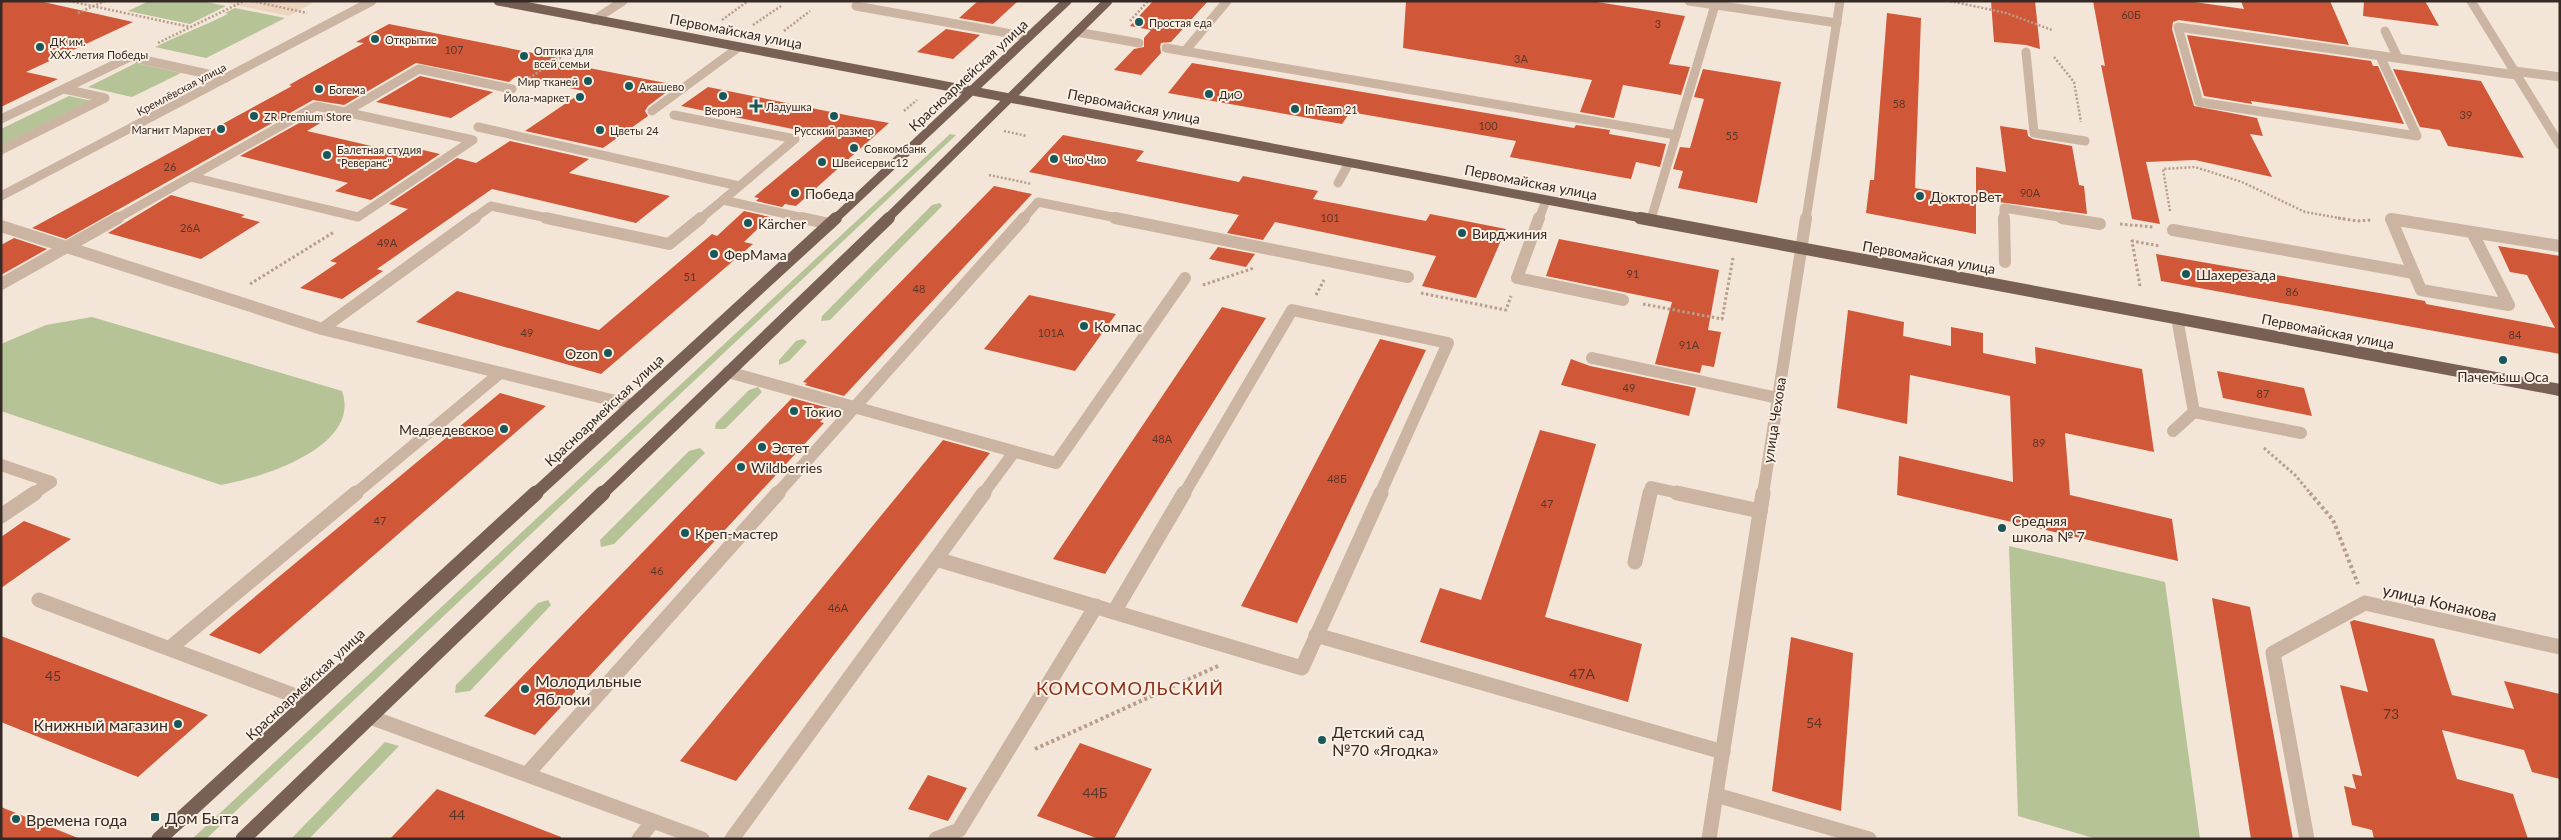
<svg xmlns="http://www.w3.org/2000/svg" width="2561" height="840" font-family="Lato,sans-serif">
<rect width="100%" height="100%" fill="#f3e5d7"/>
<!-- green -->
<g fill="#b5c396">
<path d="M 149,1 L 201,1 L 226,6 L 190,24 L 128,11 Z"/>
<path d="M 235,8 L 285,18 L 206,58 L 155,47 C 179,35 204,26 228,14 L 225,13 Z"/>
<path d="M 136,63 L 181,73 L 132,97 L 88,87 Z"/>
<path d="M 69,96 L 92,101 L 1,146 L 1,129 Z"/>
<path d="M 950,134 L 956,135 L 206,839 L 192,839 Z"/>
<path d="M 940,203 L 942,206 L 830,320 L 821,321 L 822,316 L 932,205 Z"/>
<path d="M 92,317 L 342,391 C 362,447 261,478 221,485 L 1,411 L 1,344 L 46,325 Z"/>
<path d="M 803,339 L 807,342 L 789,361 L 779,365 L 779,360 L 796,341 Z"/>
<path d="M 758,387 L 762,392 L 725,429 L 715,429 L 716,423 L 749,390 Z"/>
<path d="M 700,448 L 705,453 L 614,544 L 601,547 L 600,540 L 689,451 Z"/>
<path d="M 2009,546 L 2165,582 L 2200,839 L 2097,839 L 2018,816 Z"/>
<path d="M 548,600 L 551,605 L 470,691 L 455,693 L 456,685 L 538,603 Z"/>
<path d="M 385,742 L 399,746 L 309,839 L 291,839 Z"/>
</g>
<!-- plaza -->
<path fill="#ecd5bc" d="M 216,1 L 316,1 L 289,16 Z"/>
<!-- building -->
<g fill="#d05838">
<path d="M 1,1 L 39,1 L 133,22 L 26,72 L 58,79 L 1,107 Z"/>
<path d="M 978,1 L 1018,1 L 993,24 L 959,18 Z"/>
<path d="M 1153,1 L 1208,1 L 1171,42 L 1161,43 L 1160,47 L 1161,53 L 1141,75 L 1114,70 L 1134,49 L 1144,47 L 1144,38 L 1151,30 L 1130,26 Z"/>
<path d="M 1406,1 L 1591,1 L 1685,16 L 1669,64 L 1690,67 L 1681,95 L 1623,85 L 1614,118 L 1580,112 L 1592,80 L 1403,48 Z"/>
<path d="M 1991,1 L 2035,1 L 2040,49 L 2026,45 L 1994,42 Z"/>
<path d="M 2093,1 L 2187,1 L 2244,9 L 2241,1 L 2330,1 L 2349,45 L 2179,20 L 2173,22 L 2172,29 L 2194,106 L 2257,118 L 2263,136 L 2250,134 L 2272,177 L 2195,160 L 2146,162 L 2160,224 L 2132,219 L 2101,65 L 2105,66 Z"/>
<path d="M 2364,1 L 2425,1 L 2439,26 L 2363,16 Z"/>
<path d="M 1887,13 L 1921,18 L 1915,188 L 1976,199 L 1976,234 L 1866,213 L 1870,180 L 1874,180 Z"/>
<path d="M 389,24 L 558,58 L 553,61 L 676,85 L 648,106 L 645,111 L 648,116 L 603,148 L 525,131 L 584,91 L 515,77 L 509,82 L 416,63 L 344,105 L 313,100 L 66,239 L 32,228 L 292,86 L 289,85 L 364,43 L 356,42 Z"/>
<path d="M 946,29 L 980,35 L 953,59 L 917,52 Z"/>
<path d="M 2187,35 L 2371,61 L 2373,66 L 2378,66 L 2404,124 L 2251,101 L 2252,104 L 2204,96 Z"/>
<path d="M 1192,63 L 1574,128 L 1576,125 L 1610,130 L 1609,134 L 1666,144 L 1660,167 L 1636,162 L 1631,179 L 1510,157 L 1516,141 L 1350,112 L 1342,124 L 1168,93 Z"/>
<path d="M 1703,69 L 1781,82 L 1757,203 L 1678,188 L 1683,171 L 1673,169 L 1680,147 L 1690,148 L 1704,99 L 1694,97 Z"/>
<path d="M 2393,69 L 2481,81 L 2524,158 L 2448,146 L 2440,130 L 2420,127 Z"/>
<path d="M 420,76 L 493,92 L 451,118 L 376,102 Z"/>
<path d="M 708,87 L 851,116 L 889,123 L 796,206 L 785,204 L 782,207 L 756,201 L 759,198 L 754,197 L 827,136 L 681,106 Z"/>
<path d="M 317,113 L 332,116 L 307,131 L 397,152 L 406,146 L 440,154 L 371,200 L 335,191 L 348,183 L 240,156 Z"/>
<path d="M 2000,126 L 2027,130 L 2028,136 L 2033,139 L 2072,146 L 2079,185 L 2084,186 L 2087,214 L 1976,199 L 1976,167 L 2006,172 Z"/>
<path d="M 1063,135 L 1144,151 L 1136,161 L 1239,182 L 1243,176 L 1318,191 L 1313,199 L 1426,221 L 1430,214 L 1506,229 L 1476,298 L 1422,286 L 1436,256 L 1275,222 L 1263,240 L 1227,233 L 1239,215 L 1029,172 Z"/>
<path d="M 510,141 L 589,159 L 569,173 L 670,196 L 636,223 L 492,189 L 377,269 L 383,271 L 342,299 L 300,288 L 337,263 L 330,261 L 408,209 L 389,204 L 457,158 L 476,163 Z"/>
<path d="M 994,186 L 1032,194 L 844,396 L 805,385 L 807,383 L 803,382 Z"/>
<path d="M 171,195 L 245,215 L 241,217 L 260,222 L 201,259 L 108,233 Z"/>
<path d="M 744,211 L 770,217 L 744,242 L 753,244 L 601,374 L 416,322 L 457,291 L 599,330 L 712,234 L 717,236 Z"/>
<path d="M 14,238 L 47,249 L 1,275 L 1,245 Z"/>
<path d="M 1559,239 L 1719,270 L 1708,330 L 1721,332 L 1714,367 L 1702,365 L 1700,373 L 1655,364 L 1672,302 L 1546,276 Z"/>
<path d="M 2498,246 L 2560,256 L 2560,354 L 2161,281 L 2156,254 L 2425,301 L 2426,304 L 2555,328 L 2527,275 L 2510,272 Z"/>
<path d="M 1218,247 L 1255,254 L 1246,267 L 1209,259 Z"/>
<path d="M 1029,295 L 1116,314 L 1075,371 L 984,349 Z"/>
<path d="M 1222,307 L 1266,318 L 1105,574 L 1053,559 Z"/>
<path d="M 1848,310 L 1904,322 L 1903,336 L 1951,346 L 1951,327 L 1983,333 L 1983,353 L 2036,364 L 2035,347 L 2142,369 L 2154,452 L 2065,433 L 2070,495 L 2172,519 L 2178,561 L 1897,495 L 1899,456 L 2013,482 L 2010,396 L 1910,375 L 1907,424 L 1837,408 Z"/>
<path d="M 1380,339 L 1426,350 L 1297,623 L 1241,606 Z"/>
<path d="M 1571,359 L 1590,366 L 1696,388 L 1689,416 L 1561,385 Z"/>
<path d="M 2217,371 L 2304,388 L 2312,416 L 2223,398 Z"/>
<path d="M 500,393 L 546,406 L 260,654 L 209,635 Z"/>
<path d="M 792,398 L 832,409 L 820,422 L 824,423 L 535,735 L 484,716 Z"/>
<path d="M 1540,430 L 1596,444 L 1545,617 L 1642,644 L 1628,702 L 1420,642 L 1440,588 L 1481,600 Z"/>
<path d="M 943,440 L 990,453 L 736,781 L 680,761 Z"/>
<path d="M 24,521 L 71,539 L 1,588 L 1,537 Z"/>
<path d="M 2212,598 L 2250,607 L 2293,839 L 2251,839 Z"/>
<path d="M 2354,620 L 2434,639 L 2452,695 L 2514,709 L 2504,681 L 2560,694 L 2560,779 L 2532,772 L 2524,750 L 2442,730 L 2457,779 L 2513,794 L 2528,839 L 2374,839 L 2372,830 L 2352,825 L 2344,786 L 2356,789 L 2352,774 L 2362,776 L 2340,685 L 2368,692 L 2350,622 Z"/>
<path d="M 1,636 L 208,715 L 138,777 L 1,722 Z"/>
<path d="M 1791,637 L 1853,653 L 1841,811 L 1772,791 Z"/>
<path d="M 1080,743 L 1152,769 L 1114,839 L 1099,839 L 1037,816 Z"/>
<path d="M 928,775 L 967,788 L 948,821 L 908,809 Z"/>
<path d="M 437,789 L 561,837 L 561,839 L 390,839 Z"/>
<path d="M 1,807 L 78,838 L 78,839 L 1,839 Z"/>
</g>
<g fill="none" stroke-linecap="round" stroke-linejoin="round">
<!-- path-far2 -->
<g stroke="#b79d8c" stroke-width="2.5" stroke-dasharray="2 2" stroke-linecap="butt">
<path d="M 69,1 L 190,27"/>
<path d="M 252,1 L 307,13"/>
<path d="M 1950,1 L 2006,13 L 2052,30"/>
<path d="M 78,13 L 105,1"/>
<path d="M 722,20 L 748,1"/>
<path d="M 1130,21 L 1148,1"/>
<path d="M 753,25 L 781,6"/>
<path d="M 784,31 L 810,11"/>
<path d="M 158,43 L 244,1"/>
<path d="M 2054,57 L 2074,82 L 2081,122"/>
<path d="M 529,78 L 574,49"/>
<path d="M 904,111 L 917,100"/>
<path d="M 1004,131 L 1027,136"/>
<path d="M 989,175 L 1032,184"/>
<path d="M 2170,211 L 2163,169 L 2195,167 L 2242,182 L 2305,212 L 2345,219"/>
</g>
<!-- path-far1 -->
<g stroke="#b79d8c" stroke-width="3" stroke-dasharray="2.5 2.5" stroke-linecap="butt">
<path d="M 2338,218 L 2357,221 L 2371,220"/>
<path d="M 2120,224 L 2153,227"/>
<path d="M 250,284 L 334,232"/>
<path d="M 1203,285 L 1254,268"/>
<path d="M 2140,286 L 2132,241 L 2160,246"/>
<path d="M 1421,293 L 1506,310 L 1511,296"/>
<path d="M 1316,295 L 1324,280"/>
<path d="M 1643,304 L 1722,319 L 1733,258"/>
<path d="M 2264,448 L 2295,475 L 2311,494"/>
</g>
<!-- path -->
<g stroke="#b79d8c" stroke-width="4" stroke-dasharray="3 3" stroke-linecap="butt">
<path d="M 2310,493 L 2333,520 L 2358,584"/>
<path d="M 1035,749 L 1218,666"/>
</g>
<!-- service-far2 -->
<g stroke="#ccb4a2" stroke-width="9">
<path d="M 856,6 L 1029,37"/>
<path d="M 594,20 L 623,1"/>
<path d="M 2385,31 L 2398,58"/>
<path d="M 1077,32 L 1139,43"/>
<path d="M 1166,48 L 1676,135"/>
<path d="M 1185,51 L 1227,1"/>
<path d="M 2026,52 L 2034,133 L 2085,141"/>
<path d="M 2380,56 L 2417,136 L 2199,102 L 2178,27 L 2516,75"/>
<path d="M 2514,71 L 2560,77"/>
<path d="M 652,111 L 739,47"/>
<path d="M 674,115 L 795,139 L 723,200 L 808,219"/>
<path d="M 1,119 L 130,57 L 226,78"/>
<path d="M 478,127 L 739,186"/>
<path d="M 1,150 L 105,98 L 64,89"/>
<path d="M 191,177 L 358,217 L 473,140 L 345,112"/>
<path d="M 1338,183 L 1349,163"/>
<path d="M 116,219 L 316,106 L 345,112 L 419,69 L 512,89"/>
<path d="M 473,219 L 491,206 L 552,219"/>
<path d="M 700,219 L 723,200"/>
<path d="M 1023,219 L 1038,202 L 1122,219"/>
<path d="M 1539,219 L 1546,200"/>
<path d="M 1651,219 L 1715,5"/>
<path d="M 2004,219 L 2004,208 L 2070,219"/>
</g>
<!-- service-far1 -->
<g stroke="#ccb4a2" stroke-width="12">
<path d="M 475,218 L 322,329 L 632,405"/>
<path d="M 546,218 L 669,244 L 701,218"/>
<path d="M 802,218 L 830,224"/>
<path d="M 1115,218 L 1408,277"/>
<path d="M 1539,218 L 1517,278 L 1623,300"/>
<path d="M 2004,218 L 2005,262"/>
<path d="M 2062,218 L 2100,224"/>
<path d="M 2391,219 L 2472,232 L 2509,305 L 2421,290 Z"/>
<path d="M 1651,220 L 1652,218"/>
<path d="M 1,226 L 322,329"/>
<path d="M 2173,230 L 2414,273"/>
<path d="M 2472,232 L 2560,246"/>
<path d="M 1,284 L 118,218"/>
<path d="M 1592,358 L 1778,398"/>
<path d="M 728,372 L 1056,463 L 1185,278"/>
<path d="M 2194,412 L 2301,433"/>
<path d="M 2173,431 L 2194,412 L 2177,318"/>
<path d="M 1,465 L 51,482 L 33,494"/>
<path d="M 355,494 L 500,373"/>
<path d="M 777,494 L 1024,218"/>
<path d="M 983,494 L 1014,452"/>
<path d="M 1184,494 L 1292,310 L 1448,343 L 1380,494"/>
<path d="M 1649,494 L 1651,487 L 1683,494"/>
</g>
<!-- service -->
<g stroke="#ccb4a2" stroke-width="15">
<path d="M 1677,493 L 1760,511"/>
<path d="M 1,516 L 35,493"/>
<path d="M 936,559 L 1302,668 L 1381,493"/>
<path d="M 1635,562 L 1650,493"/>
<path d="M 39,600 L 309,701"/>
<path d="M 1114,612 L 1184,493"/>
<path d="M 1316,635 L 1723,752"/>
<path d="M 170,648 L 356,493"/>
<path d="M 370,717 L 702,839"/>
<path d="M 527,774 L 778,493"/>
<path d="M 1716,795 L 1869,839"/>
<path d="M 639,839 L 653,821"/>
<path d="M 732,839 L 984,493"/>
<path d="M 936,839 L 959,830 L 1096,606"/>
<path d="M 2307,839 L 2273,653 L 2365,603 L 2560,647"/>
</g>
<!-- minor -->
<path stroke="#ccb4a2" stroke-width="9" d="M 1689,1 L 1837,23"/>
<!-- tertiary-far2 -->
<g stroke="#ccb4a2" stroke-width="9">
<path d="M 2471,1 L 2560,145"/>
<path d="M 1,196 L 372,1"/>
<path d="M 1806,219 L 1840,1"/>
</g>
<!-- tertiary-far1 -->
<path stroke="#ccb4a2" stroke-width="12" d="M 1763,494 L 1806,218"/>
<!-- tertiary -->
<path stroke="#ccb4a2" stroke-width="15" d="M 1709,839 L 1763,493"/>
<!-- primary-far2 -->
<g stroke="#796055" stroke-width="9">
<path d="M 498,1 L 1647,219"/>
<path d="M 835,219 L 1067,1"/>
<path d="M 887,219 L 1108,1"/>
</g>
<!-- primary-far1 -->
<g stroke="#796055" stroke-width="12">
<path d="M 1640,218 L 2560,390"/>
<path d="M 535,494 L 836,218"/>
<path d="M 602,494 L 889,218"/>
</g>
<!-- primary -->
<g stroke="#796055" stroke-width="15">
<path d="M 159,839 L 536,493"/>
<path d="M 243,839 L 603,493"/>
</g>
</g>
<!-- markers -->
<g fill="#18585a" stroke="#faefe3" stroke-width="2">
<circle cx="1139" cy="22" r="5"/>
<circle cx="375" cy="39" r="5"/>
<circle cx="40" cy="47" r="5"/>
<circle cx="524" cy="56" r="5"/>
<circle cx="588" cy="81" r="5"/>
<circle cx="629" cy="86" r="5"/>
<circle cx="319" cy="89" r="5"/>
<circle cx="1209" cy="94" r="5"/>
<circle cx="723" cy="96" r="5"/>
<circle cx="580" cy="97" r="5"/>
<path d="M753.5 98.5h5v5h5v5h-5v5h-5v-5h-5v-5h5z"/>
<circle cx="1295" cy="109" r="5"/>
<circle cx="254" cy="116" r="5"/>
<circle cx="834" cy="116" r="5"/>
<circle cx="221" cy="129" r="5"/>
<circle cx="600" cy="130" r="5"/>
<circle cx="854" cy="148" r="5"/>
<circle cx="327" cy="155" r="5"/>
<circle cx="1054" cy="159" r="5"/>
<circle cx="822" cy="162" r="5"/>
<circle cx="795" cy="193" r="5"/>
<circle cx="1920" cy="196" r="5"/>
<circle cx="748" cy="223" r="5"/>
<circle cx="1462" cy="233" r="5"/>
<circle cx="714" cy="254" r="5"/>
<circle cx="2186" cy="274" r="5"/>
<circle cx="1084" cy="326" r="5"/>
<circle cx="608" cy="353" r="5"/>
<circle cx="2503" cy="360" r="5"/>
<circle cx="794" cy="411" r="5"/>
<circle cx="504" cy="429" r="5"/>
<circle cx="762" cy="447" r="5"/>
<circle cx="741" cy="467" r="5"/>
<circle cx="2002" cy="528" r="5"/>
<circle cx="685" cy="533" r="5"/>
<circle cx="525" cy="689" r="5"/>
<circle cx="178" cy="724" r="5"/>
<circle cx="1322" cy="740" r="5"/>
<rect x="150" y="812" width="10" height="10" rx="2.5"/>
<circle cx="16" cy="819" r="5"/>
</g>
<g text-anchor="middle" dominant-baseline="central" stroke-width="4" stroke-linejoin="round" paint-order="stroke">
<!-- number labels -->
<g font-size="11" fill="#5c362a">
<text x="2131" y="14">60Б</text>
<text x="1658" y="23">3</text>
<text x="454" y="49">107</text>
<text x="1521" y="58">3А</text>
<text x="1899" y="103">58</text>
<text x="2466" y="114">39</text>
<text x="1488" y="125">100</text>
<text x="1732" y="135">55</text>
<text x="170" y="166">26</text>
<text x="2030" y="192">90А</text>
<text x="1330" y="217">101</text>
<text x="190" y="227">26А</text>
<text x="387" y="242">49А</text>
<text x="1633" y="273">91</text>
<text x="690" y="276">51</text>
<text x="919" y="288">48</text>
<text x="2292" y="291">86</text>
<text x="527" y="332">49</text>
<text x="1051" y="332">101А</text>
<text x="2515" y="334">84</text>
<text x="1689" y="344">91А</text>
<text x="1629" y="387">49</text>
<text x="2263" y="393">87</text>
<text x="1162" y="438">48А</text>
<text x="2039" y="442">89</text>
<text x="1337" y="478">48Б</text>
<text x="1547" y="503">47</text>
<text x="380" y="520">47</text>
<text x="657" y="570">46</text>
<text x="838" y="607">46А</text>
</g>
<!-- far-poi labels -->
<g font-size="11" fill="#352a25" stroke="#faefe3" text-anchor="start">
<text x="1149" y="22">Простая еда</text>
<text x="385" y="39">Открытие</text>
<text x="50" y="41">ДК им.<tspan x="50" dy="13">ХХХ-летия Победы</tspan></text>
<text x="534" y="50">Оптика для<tspan x="534" dy="13">всей семьи</tspan></text>
<text x="578" y="81" text-anchor="end">Мир тканей</text>
<text x="639" y="86">Акашево</text>
<text x="329" y="89">Богема</text>
<text x="1219" y="94">ДиО</text>
<text x="570" y="97" text-anchor="end">Йола-маркет</text>
<text x="766" y="106">Ладушка</text>
<text x="1305" y="109">In Team 21</text>
<text x="723" y="110" text-anchor="middle">Верона</text>
<text x="264" y="116">ZR Premium Store</text>
<text x="211" y="129" text-anchor="end">Магнит Маркет</text>
<text x="610" y="130">Цветы 24</text>
<text x="834" y="130" text-anchor="middle">Русский размер</text>
<text x="864" y="148">Совкомбанк</text>
<text x="337" y="149">Балетная студия<tspan x="337" dy="13">"Реверанс"</tspan></text>
<text x="1064" y="159">Чио Чио</text>
<text x="832" y="162">Швейсервис12</text>
</g>
<!-- far-street labels -->
<g font-size="11" fill="#352a25" stroke="#faefe3">
<text transform="translate(181 89) rotate(-28)">Кремлёвская улица</text>
</g>
<!-- street labels -->
<g font-size="14" fill="#352a25" stroke="#faefe3">
<text transform="translate(736 31) rotate(11)">Первомайская улица</text>
<text transform="translate(968 75) rotate(-43)">Красноармейская улица</text>
<text transform="translate(1134 106) rotate(11)">Первомайская улица</text>
<text transform="translate(1531 182) rotate(11)">Первомайская улица</text>
<text transform="translate(1929 257) rotate(10)">Первомайская улица</text>
<text transform="translate(2328 331) rotate(11)">Первомайская улица</text>
<text transform="translate(604 410) rotate(-43)">Красноармейская улица</text>
<text transform="translate(1774 420) rotate(-81)">улица Чехова</text>
<text transform="translate(305 684) rotate(-43)">Красноармейская улица</text>
</g>
<!-- poi labels -->
<g font-size="14" fill="#352a25" stroke="#faefe3" text-anchor="start">
<text x="805" y="193">Победа</text>
<text x="1930" y="196">ДокторВет</text>
<text x="758" y="223">Kärcher</text>
<text x="1472" y="233">Вирджиния</text>
<text x="724" y="254">ФерМама</text>
<text x="2196" y="274">Шахерезада</text>
<text x="1094" y="326">Компас</text>
<text x="598" y="353" text-anchor="end">Ozon</text>
<text x="2503" y="376" text-anchor="middle">Пачемыш Оса</text>
<text x="804" y="411">Токио</text>
<text x="494" y="429" text-anchor="end">Медведевское</text>
<text x="772" y="447">Эстет</text>
<text x="751" y="467">Wildberries</text>
<text x="2012" y="520">Средняя<tspan x="2012" dy="16">школа № 7</tspan></text>
<text x="695" y="533">Креп-мастер</text>
</g>
<!-- near-number labels -->
<g font-size="14" fill="#5c362a">
<text x="1582" y="673">47А</text>
<text x="53" y="675">45</text>
<text x="2391" y="713">73</text>
<text x="1814" y="722">54</text>
<text x="1095" y="792">44Б</text>
<text x="457" y="814">44</text>
</g>
<!-- near-street labels -->
<g font-size="16" fill="#352a25" stroke="#faefe3">
<text transform="translate(2440 602) rotate(13)">улица Конакова</text>
</g>
<!-- near-poi labels -->
<g font-size="16" fill="#352a25" stroke="#faefe3" text-anchor="start">
<text x="535" y="680">Молодильные<tspan x="535" dy="18">Яблоки</tspan></text>
<text x="168" y="724" text-anchor="end">Книжный магазин</text>
<text x="1332" y="731">Детский сад<tspan x="1332" dy="18">№70 «Ягодка»</tspan></text>
<text x="165" y="817">Дом Быта</text>
<text x="26" y="819">Времена года</text>
</g>
<!-- near-neighbourhood labels -->
<g font-size="18" letter-spacing="1" fill="#8b2f18" stroke="#faefe3">
<text x="1130" y="688">КОМСОМОЛЬСКИЙ</text>
</g>
</g>
<!-- border -->
<rect width="2561" height="840" fill="none" stroke="#352a25" stroke-width="5"/>
</svg>
